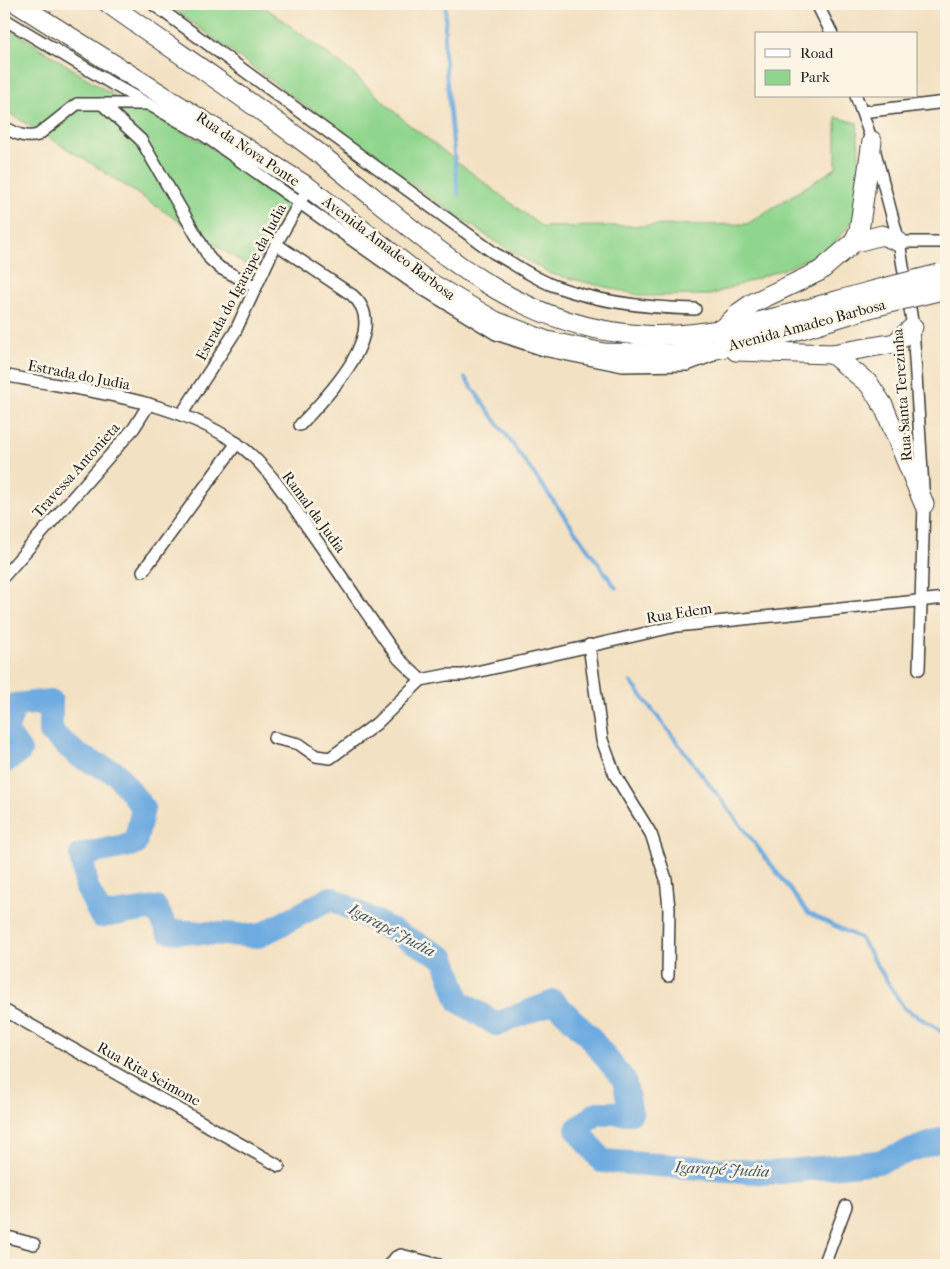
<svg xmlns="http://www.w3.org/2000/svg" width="950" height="1269" font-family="'IM FELL French Canon',serif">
<rect width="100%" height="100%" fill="#fcf5e5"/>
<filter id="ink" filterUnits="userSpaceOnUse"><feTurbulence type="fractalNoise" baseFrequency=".02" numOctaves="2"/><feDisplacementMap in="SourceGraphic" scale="10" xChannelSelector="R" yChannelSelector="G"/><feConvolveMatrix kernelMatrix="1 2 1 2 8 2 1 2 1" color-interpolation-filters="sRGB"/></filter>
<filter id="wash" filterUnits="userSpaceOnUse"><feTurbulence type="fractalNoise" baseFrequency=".0096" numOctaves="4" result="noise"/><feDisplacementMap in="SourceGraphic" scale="20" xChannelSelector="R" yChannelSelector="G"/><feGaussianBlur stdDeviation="1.12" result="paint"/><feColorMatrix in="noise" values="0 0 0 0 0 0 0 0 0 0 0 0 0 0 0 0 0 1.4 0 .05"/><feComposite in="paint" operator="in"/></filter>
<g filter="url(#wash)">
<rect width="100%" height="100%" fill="#f3e1c3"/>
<!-- green -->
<g fill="#90d58e" stroke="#567855">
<path d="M 167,4 L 261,4 L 349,70 L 407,123 L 542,227 L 747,224 L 836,168 L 836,117 L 857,123 L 860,173 L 855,219 L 829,249 L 789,267 L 710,295 L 643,296 L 551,274 L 494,241 L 410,183 Z"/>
<path d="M 4,25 L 127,104 L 203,142 L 288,203 L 255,271 L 92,164 L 4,110 Z"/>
</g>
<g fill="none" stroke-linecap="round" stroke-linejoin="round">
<!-- stream -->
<g stroke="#6eabe0" stroke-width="4">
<path d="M 446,4 L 444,52 L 458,194"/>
<path d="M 465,378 L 616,588"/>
<path d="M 631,682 L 808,913 L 860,938 L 904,1008 L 946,1034"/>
</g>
<!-- river -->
<path stroke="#6eabe0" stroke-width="24" d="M 4,762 L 20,751 L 6,731 L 15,705 L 51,701 L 51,732 L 79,756 L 116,773 L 143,808 L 135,844 L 81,855 L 87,888 L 101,916 L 156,908 L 168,931 L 259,936 L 331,898 L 444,958 L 459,1001 L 496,1024 L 554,1002 L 587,1034 L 624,1080 L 631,1113 L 597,1113 L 577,1129 L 602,1161 L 770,1173 L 878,1162 L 946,1138"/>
</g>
</g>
<g filter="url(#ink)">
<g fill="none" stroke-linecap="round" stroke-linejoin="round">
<!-- street casing -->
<g stroke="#3c3a35" stroke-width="14">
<g id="street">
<path d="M 153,4 L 494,253 C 513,263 532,277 552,285 C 596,302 648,308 695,309"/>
<path d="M 817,4 L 832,34"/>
<path d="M 4,19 L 114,85 L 205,136 L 413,283 L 496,334 L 544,350 L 623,366 L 687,365 L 711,356"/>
<path d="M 856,96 L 872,141 L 899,242 L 913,327 L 924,504 L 919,669"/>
<path d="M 102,104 L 141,140 L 210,259 L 220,268 L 256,287"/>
<path d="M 862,112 L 946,102"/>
<path d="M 4,127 C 15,133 25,139 38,135 L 77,104 L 145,104"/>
<path d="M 899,242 L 946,242"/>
<path d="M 276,244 L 352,295 C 394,330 324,400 300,425"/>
<path d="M 4,375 C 81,391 168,397 235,442 C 265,462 288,499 308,528 C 339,572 368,616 399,659 L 421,680"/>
<path d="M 181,415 L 235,332 L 276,244 L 304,195"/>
<path d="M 143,571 L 237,443"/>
<path d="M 4,576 L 134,428 L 149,404"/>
<path d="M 589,645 L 602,740 L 615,775 L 651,834 L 666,879 L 669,908 L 668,976"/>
<path d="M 421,680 L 446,675 L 463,675 L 677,626 L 946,598"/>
<path d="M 274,738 L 299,744 L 316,756 L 330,758 L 376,724 L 421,680"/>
<path d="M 4,1010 L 279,1166"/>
<path d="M 4,1236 L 34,1244"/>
<path d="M 390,1265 L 396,1257 L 401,1255 L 439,1265"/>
<path d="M 824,1265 L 846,1206"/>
</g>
</g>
<!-- primary casing -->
<g stroke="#3c3a35" stroke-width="21">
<g id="primary">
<path d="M 18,4 L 308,187 L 427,281 L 495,321 L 547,341 L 604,353 L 669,354 L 712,350 L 792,332 L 873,307"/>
<path d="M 109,4 C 175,51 243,96 308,145 C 416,226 498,326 642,335 C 714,340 799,311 868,292"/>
<path d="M 853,243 L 859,231 L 872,141"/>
<path d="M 724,328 L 740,312 L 753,303 L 820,271 L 853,243 L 882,235 L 899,242"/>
<path d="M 736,351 L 832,354 L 895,343 L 913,327"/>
<path d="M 832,354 L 869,384 L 884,407 L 924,504"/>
</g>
</g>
<!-- street -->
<use href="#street" stroke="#fff" stroke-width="11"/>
<!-- primary -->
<use href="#primary" stroke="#fff" stroke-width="19"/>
<!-- primary-bridge casing -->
<g stroke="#3c3a35" stroke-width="21" stroke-linecap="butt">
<g id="primary-bridge">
<path d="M 868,292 L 939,274"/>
<path d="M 873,307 L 942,290"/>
</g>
</g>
<!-- primary-bridge -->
<use href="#primary-bridge" stroke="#fff" stroke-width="19"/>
</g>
</g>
<g text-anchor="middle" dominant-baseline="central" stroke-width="5" stroke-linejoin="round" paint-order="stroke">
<!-- street labels -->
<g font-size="15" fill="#1c1c1c" stroke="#fcf5e5">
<text transform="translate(248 149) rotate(34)">Rua da Nova Ponte</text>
<text transform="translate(389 248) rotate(37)">Avenida Amadeo Barbosa</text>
<text transform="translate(241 282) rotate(-62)">Estrada do Igarape da Judia</text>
<text transform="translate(807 325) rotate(-15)">Avenida Amadeo Barbosa</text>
<text transform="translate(79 375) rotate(11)">Estrada do Judia</text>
<text transform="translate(902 395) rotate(-94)">Rua Santa Terezinha</text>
<text transform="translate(76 470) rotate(-48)">Travessa Antonieta</text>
<text transform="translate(314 512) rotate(54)">Ramal da Judia</text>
<text transform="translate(679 613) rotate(-9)">Rua Edem</text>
<text transform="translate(149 1074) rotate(29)">Rua Rita Seimone</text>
</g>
<!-- water labels -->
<g font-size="16" font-style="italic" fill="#3d556a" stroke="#fcf5e5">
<text transform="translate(392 930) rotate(28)">Igarapé Judia</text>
<text transform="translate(722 1169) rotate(3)">Igarapé Judia</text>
</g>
</g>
<!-- margin -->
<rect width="950" height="1269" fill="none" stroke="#fcf5e5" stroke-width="20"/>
<!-- legend -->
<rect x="755" y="32" width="162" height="65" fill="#fcf5e5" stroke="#a29e95"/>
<rect x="765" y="49" width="25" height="8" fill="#ffffff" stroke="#a29e95"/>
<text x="800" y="58" font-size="15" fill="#1c1c1c">Road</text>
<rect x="765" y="70" width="25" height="15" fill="#90d58e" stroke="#a29e95"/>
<text x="800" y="82" font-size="15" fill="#1c1c1c">Park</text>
</svg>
